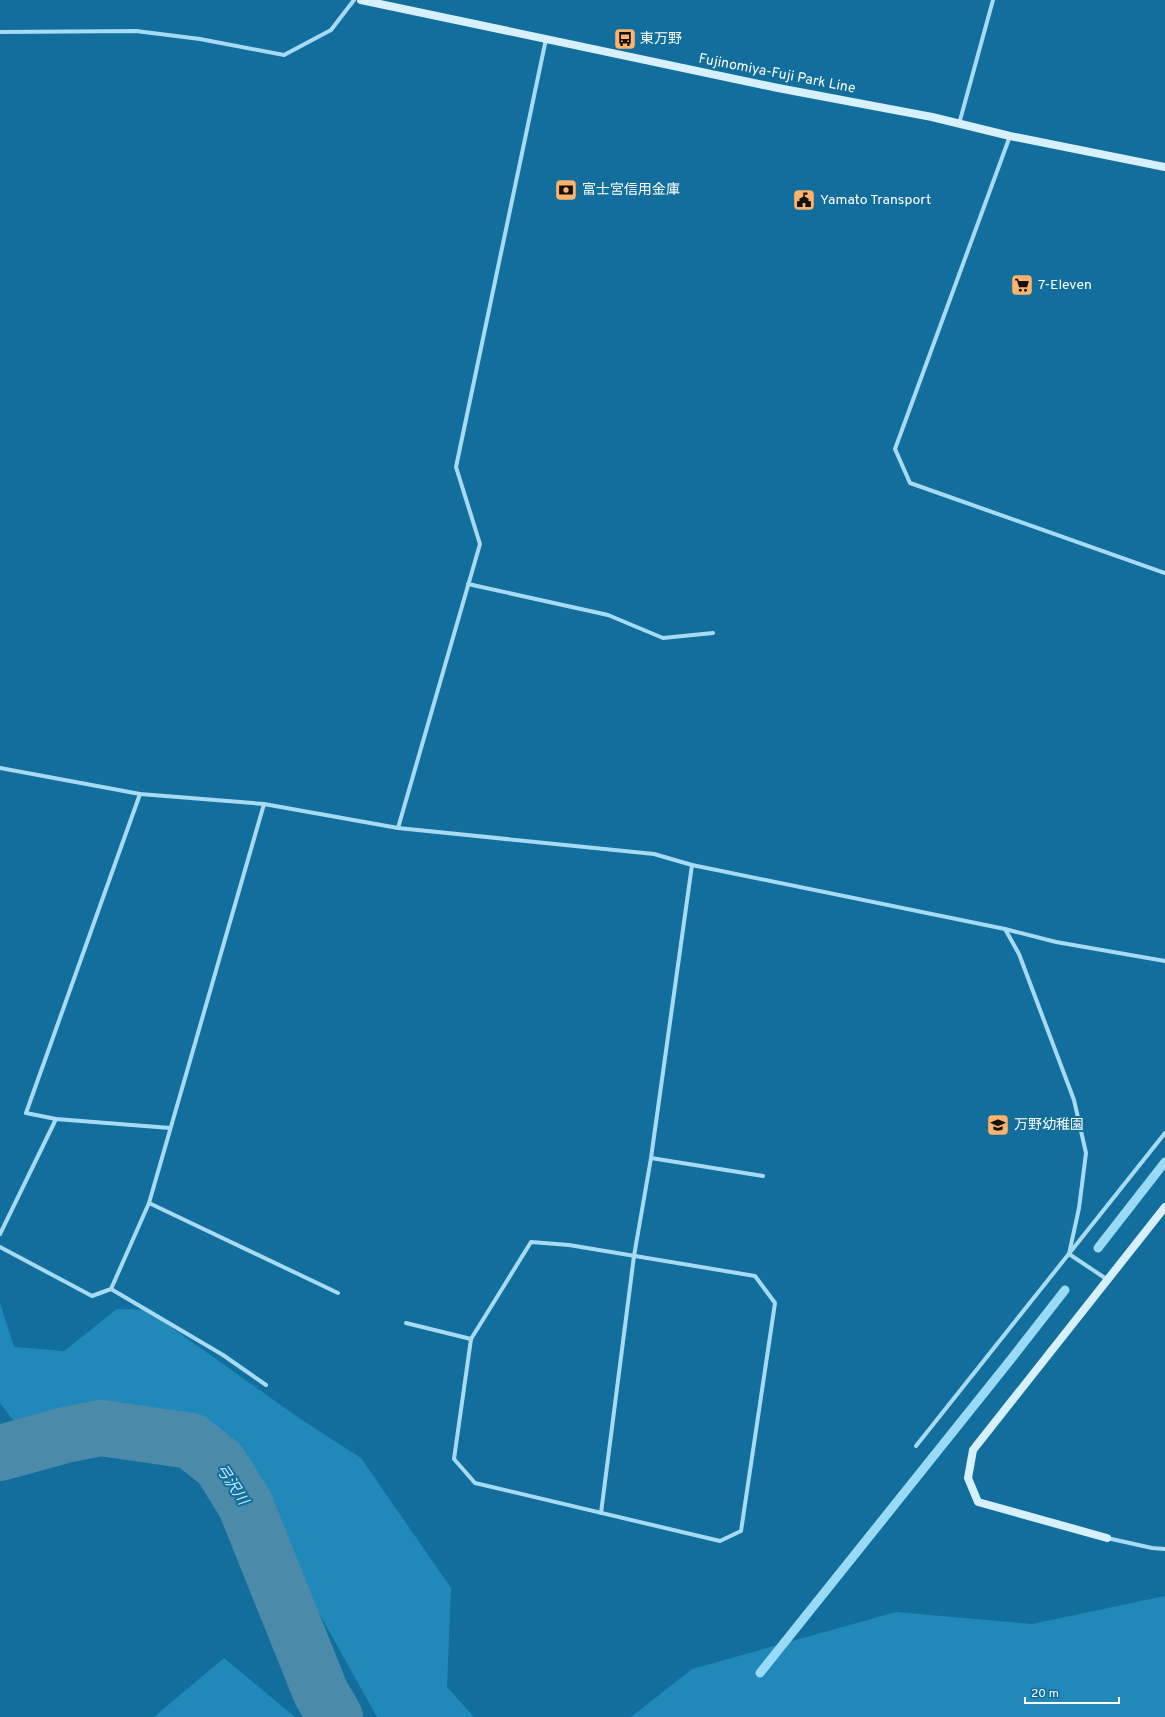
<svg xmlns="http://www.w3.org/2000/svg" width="1165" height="1717" font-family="Overpass,'Noto Sans JP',sans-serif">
<rect width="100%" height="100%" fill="#126e9c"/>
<!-- green -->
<g fill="#2188ba">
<path d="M 0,1303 L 14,1347 L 64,1351 L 117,1309 L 147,1310 L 299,1418 L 361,1458 L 451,1588 L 447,1687 L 474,1717 L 377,1717 L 300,1579 L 248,1495 L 203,1439 L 43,1459 L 0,1403 Z"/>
<path d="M 1165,1596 L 1165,1717 L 631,1717 L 692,1669 L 896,1612 L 1032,1624 Z"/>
<path d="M 224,1658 L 295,1717 L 154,1717 Z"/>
</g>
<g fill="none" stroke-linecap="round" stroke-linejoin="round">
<!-- stream -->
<g stroke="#99daf7" stroke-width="9">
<path d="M 1098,1248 L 1165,1162"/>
<path d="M 760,1673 L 1008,1363 L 1065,1290"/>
</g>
<!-- river -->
<path stroke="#4b8aa9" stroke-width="56" d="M 0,1453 L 65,1435 L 101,1428 L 191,1441 L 220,1464 L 245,1504 L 321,1693 L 335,1717"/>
<!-- street -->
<g stroke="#a7dbf4" stroke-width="4">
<path d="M 0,32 L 136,31 L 200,39 L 284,55 L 331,30 L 354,0"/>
<path d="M 959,124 L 993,0"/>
<path d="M 1010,136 L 895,449 L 910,483 L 1165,573"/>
<path d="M 468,584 L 608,615 L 663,638 L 713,633"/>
<path d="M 0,768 L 140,794 L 264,804 L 398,828 L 654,854 L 692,865 L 1005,929 L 1056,942 L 1165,961"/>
<path d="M 264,804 L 149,1203 L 338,1293"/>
<path d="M 398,828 L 480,544 L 456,467 L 546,39"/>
<path d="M 1005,929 L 1019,954 L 1074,1100 L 1086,1153 L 1079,1208 L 1069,1254 L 1108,1280"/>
<path d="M 56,1119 L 170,1128"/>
<path d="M 651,1158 L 763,1176"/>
<path d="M 0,1234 L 56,1119 L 26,1113 L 140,794"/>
<path d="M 531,1242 L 569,1245 L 755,1276 L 775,1303 L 741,1531 L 720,1541 L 475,1483 L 454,1459 L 471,1339 Z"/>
<path d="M 0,1247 L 92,1296 L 111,1289 L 149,1203"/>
<path d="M 111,1289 L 223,1355 L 266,1385"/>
<path d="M 406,1323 L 471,1339"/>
<path d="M 916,1446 L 1165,1133"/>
<path d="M 601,1513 L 634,1256 L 651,1158 L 692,865"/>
<path d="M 1107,1538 L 1152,1548 L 1165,1549"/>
</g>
<!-- secondary -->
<g stroke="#d7f0fd" stroke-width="8">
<path d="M 361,0 L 778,88 L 932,117 L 1010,136 L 1165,167"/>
<path d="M 1107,1538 L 978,1502 L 968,1478 L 973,1450 L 1165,1207"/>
</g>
</g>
<!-- icons -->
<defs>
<g id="bus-square" transform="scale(1.15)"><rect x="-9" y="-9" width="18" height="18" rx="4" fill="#ffb26a" stroke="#126e9c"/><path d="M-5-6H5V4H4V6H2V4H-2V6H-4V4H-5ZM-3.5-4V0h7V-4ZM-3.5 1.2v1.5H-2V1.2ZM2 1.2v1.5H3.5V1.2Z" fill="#111"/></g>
<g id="bank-square" transform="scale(1.15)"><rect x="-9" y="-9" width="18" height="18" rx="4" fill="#ffb26a" stroke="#126e9c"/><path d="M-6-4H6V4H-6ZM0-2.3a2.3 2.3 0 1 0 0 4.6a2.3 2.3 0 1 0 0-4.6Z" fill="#111"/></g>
<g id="civic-square" transform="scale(1.15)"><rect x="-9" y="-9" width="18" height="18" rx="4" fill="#ffb26a" stroke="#126e9c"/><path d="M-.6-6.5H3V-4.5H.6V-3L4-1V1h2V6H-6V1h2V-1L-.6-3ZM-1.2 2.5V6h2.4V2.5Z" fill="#111"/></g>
<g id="supermarket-square" transform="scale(1.15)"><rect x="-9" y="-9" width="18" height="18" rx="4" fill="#ffb26a" stroke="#126e9c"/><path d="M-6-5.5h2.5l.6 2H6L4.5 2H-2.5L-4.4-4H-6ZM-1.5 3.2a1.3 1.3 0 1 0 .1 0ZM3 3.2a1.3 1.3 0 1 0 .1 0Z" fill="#111"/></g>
<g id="school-square" transform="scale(1.15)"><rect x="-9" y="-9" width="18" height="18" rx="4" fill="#ffb26a" stroke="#126e9c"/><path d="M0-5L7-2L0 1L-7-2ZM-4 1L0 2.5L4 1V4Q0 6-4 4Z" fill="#111"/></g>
</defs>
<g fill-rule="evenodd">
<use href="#bus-square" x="625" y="39"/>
<use href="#bank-square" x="566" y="190"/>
<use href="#civic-square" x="804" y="200"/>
<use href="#supermarket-square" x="1022" y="285"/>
<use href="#school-square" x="998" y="1125"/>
</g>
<g text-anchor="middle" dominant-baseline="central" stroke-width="4" stroke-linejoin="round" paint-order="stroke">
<!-- poi labels -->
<g font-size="14" fill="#fff" stroke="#126e9c" text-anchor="start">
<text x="640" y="39">東万野</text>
<text x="582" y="190">富士宮信用金庫</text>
<text x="820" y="200">Yamato Transport</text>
<text x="1038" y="285">7-Eleven</text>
<text x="1014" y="1125">万野幼稚園</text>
</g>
<!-- street labels -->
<g font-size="14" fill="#fff" stroke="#126e9c">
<text transform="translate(777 74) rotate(11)">Fujinomiya-Fuji Park Line</text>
</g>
<!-- water labels -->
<g font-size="15" font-style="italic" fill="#caecfc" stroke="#126e9c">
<text transform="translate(231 1485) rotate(57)">弓沢川</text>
</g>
</g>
<!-- scale -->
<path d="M1025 1697v6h94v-6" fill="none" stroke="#ffffff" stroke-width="2"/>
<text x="1031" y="1697" font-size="12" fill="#ffffff" stroke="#126e9c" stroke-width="3" paint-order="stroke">20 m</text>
</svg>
